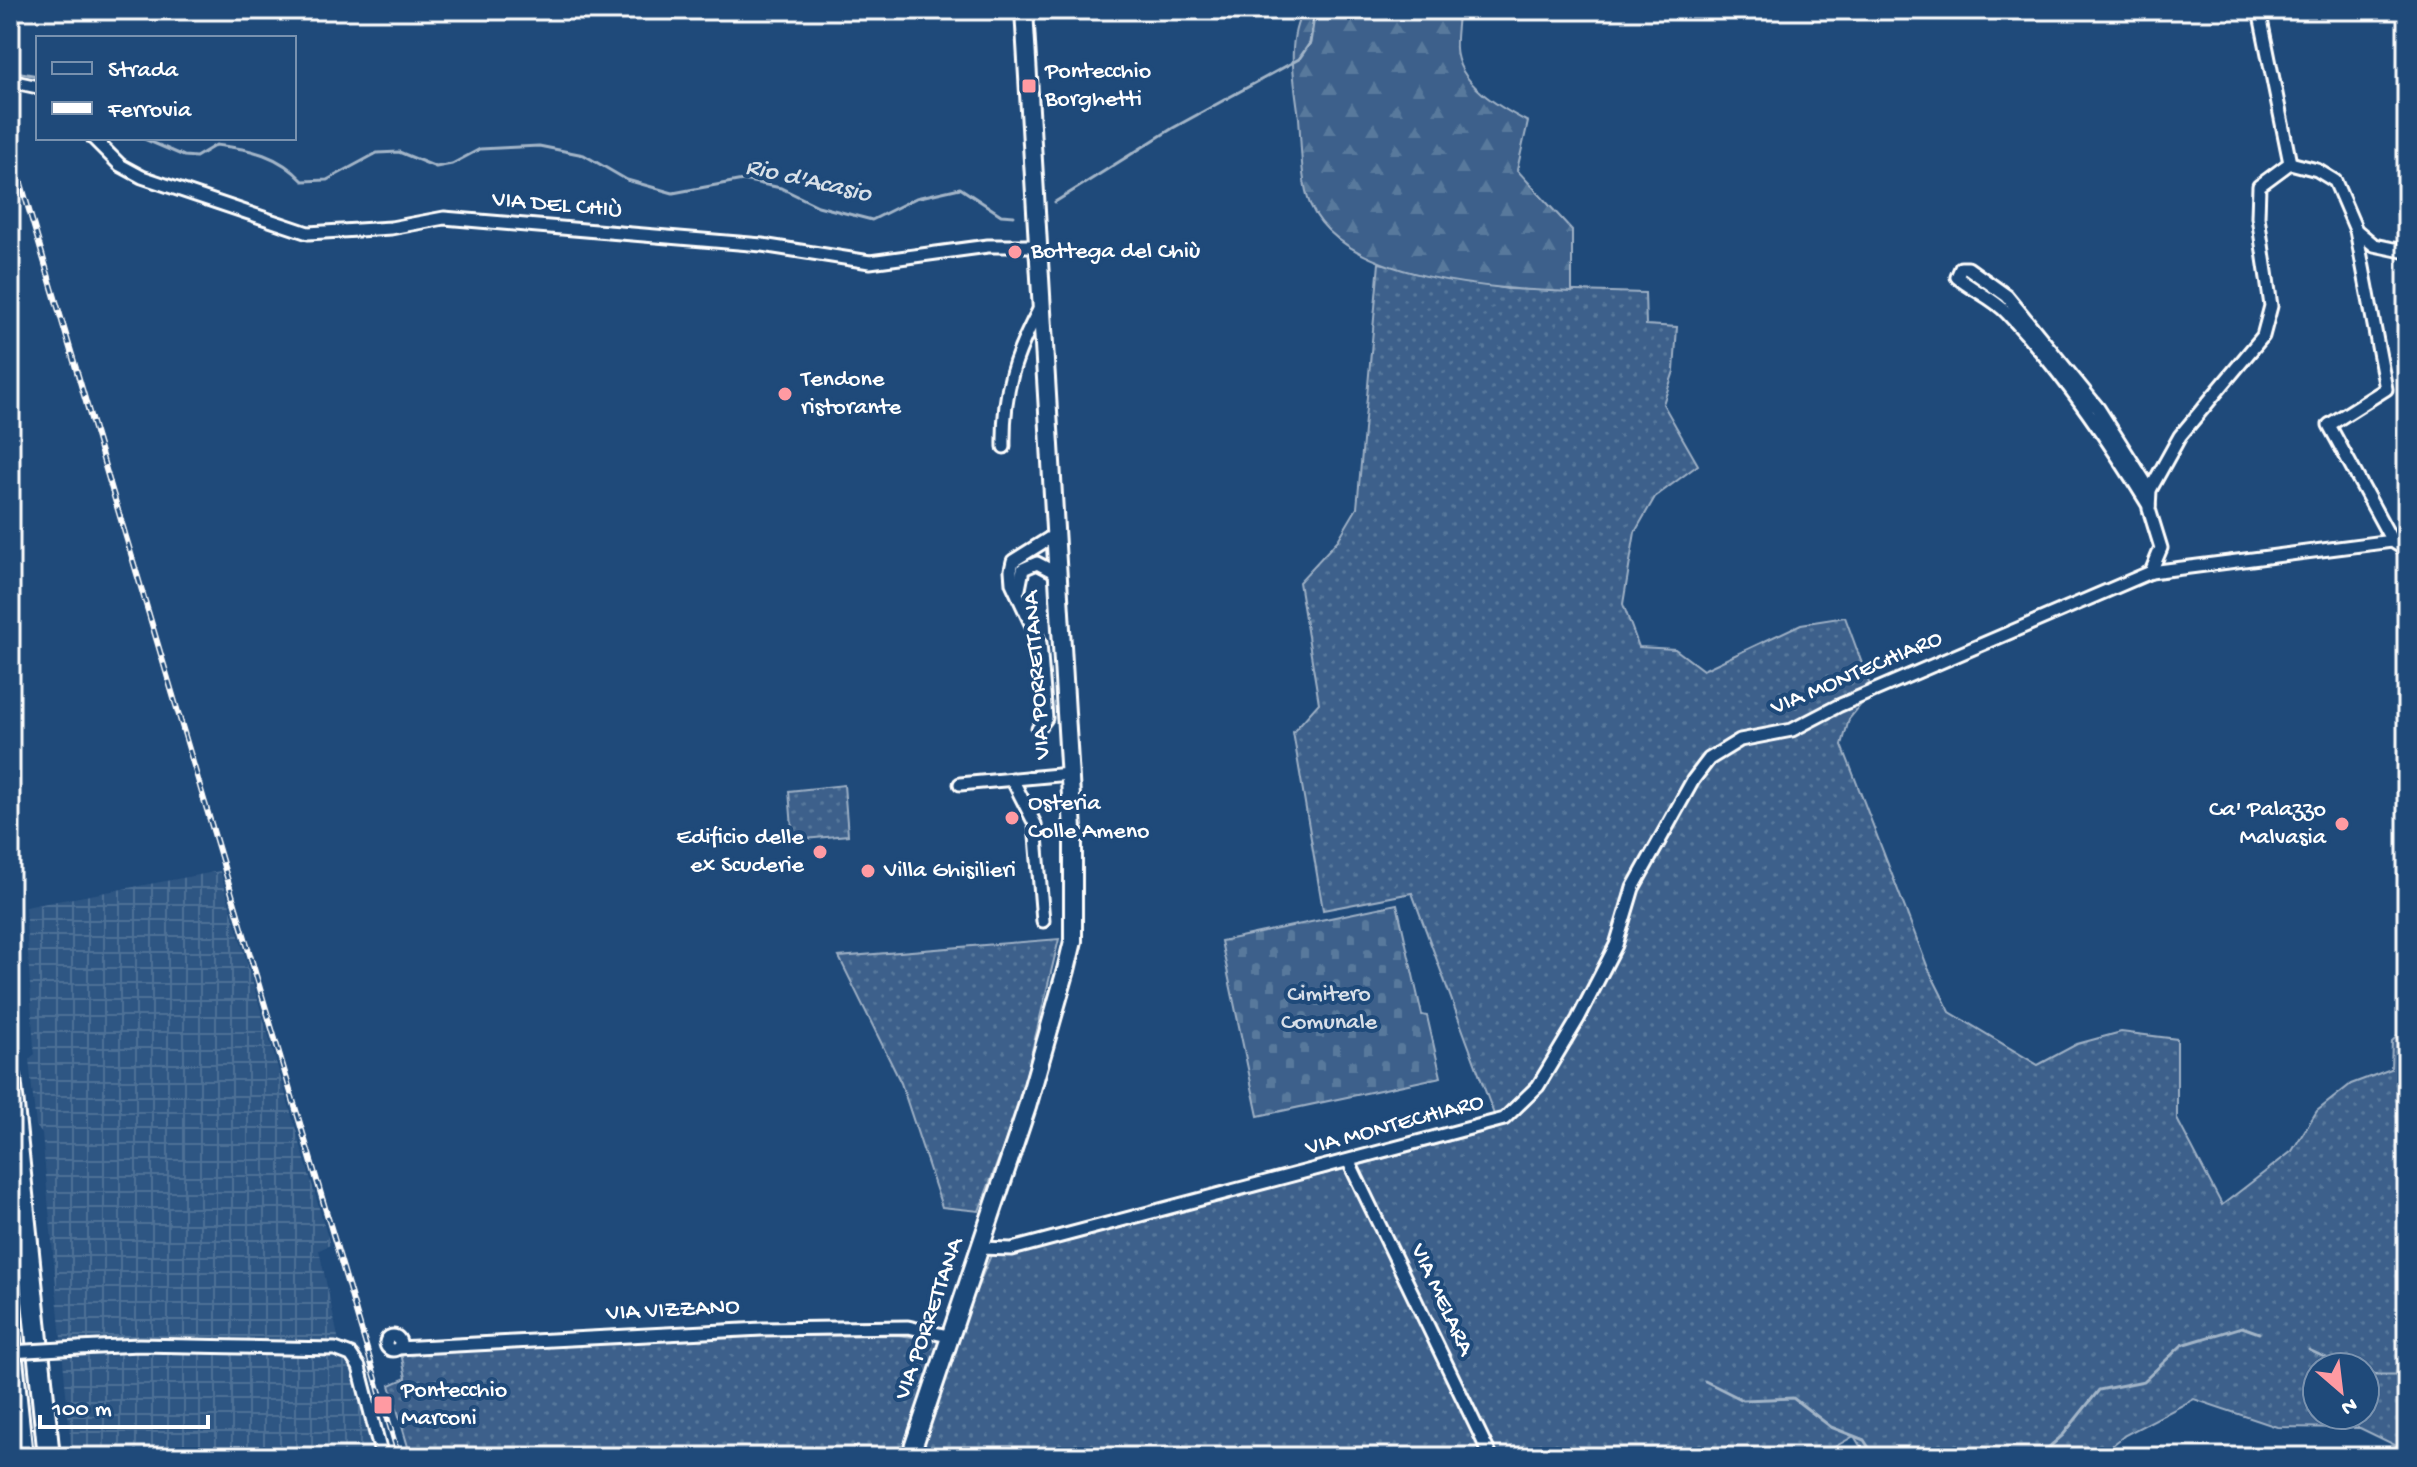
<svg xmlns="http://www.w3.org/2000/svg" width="2417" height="1467" font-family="'Gochi Hand',sans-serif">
<defs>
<pattern id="industrial-grid" width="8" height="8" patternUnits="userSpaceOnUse" patternTransform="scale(2)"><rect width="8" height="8" fill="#2e5683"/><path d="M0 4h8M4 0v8" fill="none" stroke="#4d6f96"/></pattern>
<pattern id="grass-dots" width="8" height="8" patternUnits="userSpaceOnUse" patternTransform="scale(2)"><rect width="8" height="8" fill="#3c618b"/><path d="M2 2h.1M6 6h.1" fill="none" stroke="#59799c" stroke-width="1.8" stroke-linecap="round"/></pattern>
<pattern id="forest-firs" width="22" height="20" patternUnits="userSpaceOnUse" patternTransform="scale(2)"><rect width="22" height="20" fill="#3c618b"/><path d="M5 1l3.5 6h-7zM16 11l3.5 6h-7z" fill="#59799c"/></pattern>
<pattern id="cemetery-stones" width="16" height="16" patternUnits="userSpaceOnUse" patternTransform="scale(2)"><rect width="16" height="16" fill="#3c618b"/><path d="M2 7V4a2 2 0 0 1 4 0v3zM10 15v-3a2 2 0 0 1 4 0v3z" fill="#59799c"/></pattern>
</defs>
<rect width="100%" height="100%" fill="#1f4a7a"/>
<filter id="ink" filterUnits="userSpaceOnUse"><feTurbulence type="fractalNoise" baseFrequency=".0125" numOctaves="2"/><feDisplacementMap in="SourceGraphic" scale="16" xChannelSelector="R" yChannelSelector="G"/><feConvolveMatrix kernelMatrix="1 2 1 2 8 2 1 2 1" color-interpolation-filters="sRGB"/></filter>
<g filter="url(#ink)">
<!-- industrial -->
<path fill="url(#industrial-grid)" d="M 220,871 L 330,1245 L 319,1250 L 340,1346 L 358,1345 L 391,1457 L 72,1457 L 42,1134 L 36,1126 L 29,1059 L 35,1054 L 34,1048 L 25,907 Z"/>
<!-- grass -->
<g fill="url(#grass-dots)" stroke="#9eb0c5" stroke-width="2" fill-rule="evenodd">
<path d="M 1379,263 L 1507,289 L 1645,293 L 1646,325 L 1677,327 L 1674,371 L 1663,404 L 1698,465 L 1655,497 L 1635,532 L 1623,604 L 1639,647 L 1675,649 L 1703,670 L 1801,624 L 1845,617 L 1872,691 L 1849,719 L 1842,745 L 1928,968 L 1950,1012 L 2038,1065 L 2077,1044 L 2121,1032 L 2177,1039 L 2177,1119 L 2222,1205 L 2292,1151 L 2317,1111 L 2351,1084 L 2391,1069 L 2392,1041 L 2407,1028 L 2407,1451 L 2360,1428 L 2277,1427 L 2194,1399 L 2125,1435 L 2098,1457 L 1867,1457 L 1854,1436 L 1817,1457 L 411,1457 L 390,1385 L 406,1378 L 401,1353 L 718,1336 L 897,1335 L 954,1342 L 991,1255 L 1345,1169 L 1499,1128 L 1412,893 L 1323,910 L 1293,732 L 1319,703 L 1299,582 L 1338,540 L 1357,508 ZM 2317,1367 L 2365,1367 L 2365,1415 L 2317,1415 Z"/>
<path d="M 844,785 L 848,835 L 793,840 L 789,791 Z"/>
<path d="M 1059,939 L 1019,1105 L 979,1211 L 942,1207 L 901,1083 L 839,957 Z"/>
</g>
<!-- forest -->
<path fill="url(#forest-firs)" stroke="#9eb0c5" stroke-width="2" d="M 1304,10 L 1458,10 C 1458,23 1455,36 1456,48 C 1457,84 1501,108 1528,122 L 1517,170 L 1572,230 L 1572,292 C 1499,289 1344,282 1310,204 C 1301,184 1301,141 1299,118 C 1295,85 1285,40 1304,10 Z"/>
<!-- cemetery -->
<path fill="url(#cemetery-stones)" stroke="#9eb0c5" stroke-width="2" d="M 1397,904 L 1422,1015 L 1427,1016 L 1441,1077 L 1258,1116 L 1221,941 Z"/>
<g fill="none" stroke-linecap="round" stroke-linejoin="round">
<!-- stream -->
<g stroke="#a3b5c8" stroke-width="3">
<path d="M 10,71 L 38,76"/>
<path d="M 142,138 L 184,156 L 196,157 L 216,145 C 251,149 279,155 303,181 L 327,180 L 377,153 L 399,152 L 436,167 L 452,164 L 480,149 L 539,146 L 584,155 L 627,180 L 673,193 L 743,180 L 781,188 L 818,206 L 872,220 L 916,198 L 960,188 L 1001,215 L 1014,216"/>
<path d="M 1055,202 L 1173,128 L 1299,59 L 1310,43 L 1315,10"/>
<path d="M 2309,1350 L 2346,1367"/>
<path d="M 2365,1375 L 2407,1375"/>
<path d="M 1705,1381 L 1743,1400 L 1793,1398 L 1831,1427 L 1864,1440 L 1875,1457"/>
<path d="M 2038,1457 L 2063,1435 L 2099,1390 L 2144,1381 L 2182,1345 L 2242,1327 L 2259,1333"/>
</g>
<!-- minor casing -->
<g stroke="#fff" stroke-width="17">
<g id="minor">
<path d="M 2259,10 L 2290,163"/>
<path d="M 10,81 L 38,87"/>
<path d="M 93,138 L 120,165 L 142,177 L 308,233 L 391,228 L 444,218 L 762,245 L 870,262 L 988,246 L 1039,246"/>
<path d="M 2356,230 L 2386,389 L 2329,425 L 2392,541 L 2407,551"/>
<path d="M 1004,447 C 1003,389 1014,356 1041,306"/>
<path d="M 2149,506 C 2108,439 2061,370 2007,313 C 1993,298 1972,290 1957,277 L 1961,268 L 1968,268 L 2007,296 L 2098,408 L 2150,490"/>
<path d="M 2151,572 L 2392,541"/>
<path d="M 1019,589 L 1023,569 L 1037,563 L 1056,573"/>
<path d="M 1038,729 L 1046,718 L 1040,643 L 1012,583 L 1011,570 L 1013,561 L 1053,536"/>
<path d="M 1012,779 L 1035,824 L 1043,921"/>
<path d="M 960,784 L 1069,774"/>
<path d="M 1349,1162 L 1491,1457"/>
<path d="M 980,1248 L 1012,1249 L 1504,1119 L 1538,1086 L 1578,1019 L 1616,945 L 1633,888 L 1693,780 L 1709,759 L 1740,740 L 1792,730 L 1838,706 L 2151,572 L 2161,548 L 2149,509 L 2150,490 L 2180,436 L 2263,336 L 2271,306 L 2258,217 L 2259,186 L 2290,163 L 2317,170 L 2335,181 L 2356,230 L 2374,245 L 2407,252"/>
<circle cx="393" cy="1343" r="7"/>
<path d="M 79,1348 L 139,1345 L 335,1349 L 351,1355 L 359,1367 L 382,1457"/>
<path d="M 398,1348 L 762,1329 L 908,1327 L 948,1336"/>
</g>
</g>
<!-- secondary casing -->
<g stroke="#fff" stroke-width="22">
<path id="secondary" d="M 910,1457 L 1027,1107 L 1066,970 L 1073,941 L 1073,830 L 1024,10"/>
</g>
<!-- motorway casing -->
<g stroke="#fff" stroke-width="26">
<g id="motorway">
<path d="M 10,1077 L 49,1457"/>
<path d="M 10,1340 L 22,1457"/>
</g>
</g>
<!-- minor -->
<use href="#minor" stroke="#1f4a7a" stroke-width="11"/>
<!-- secondary -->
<use href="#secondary" stroke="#1f4a7a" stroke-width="16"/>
<!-- motorway -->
<use href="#motorway" stroke="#1f4a7a" stroke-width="20"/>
<!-- rail casing -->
<g stroke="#fff" stroke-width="6">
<path id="rail" d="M 10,146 L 399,1457"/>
</g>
<!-- rail -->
<use href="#rail" stroke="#1f4a7a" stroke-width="3" stroke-dasharray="9" stroke-linecap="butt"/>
<!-- minor-bridge casing -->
<g stroke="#fff" stroke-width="17" stroke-linecap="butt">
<path id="minor-bridge" d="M 10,1352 L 79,1348"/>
</g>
<!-- minor-bridge -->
<use href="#minor-bridge" stroke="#1f4a7a" stroke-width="11"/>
</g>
</g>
<!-- markers -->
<g fill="#ff9aa2" stroke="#1f4a7a" stroke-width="3">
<rect x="1021" y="78" width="16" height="16" rx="4"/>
<circle cx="1015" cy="252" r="8"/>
<circle cx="785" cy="394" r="8"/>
<circle cx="1012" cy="818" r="8"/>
<circle cx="2342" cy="824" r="8"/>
<circle cx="820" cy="852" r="8"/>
<circle cx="868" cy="871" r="8"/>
<rect x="373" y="1395" width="20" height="20" rx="4"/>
</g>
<g text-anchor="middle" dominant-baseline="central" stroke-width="8" stroke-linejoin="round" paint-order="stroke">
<!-- poi labels -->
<g font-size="24" fill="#fff" stroke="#1f4a7a" text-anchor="start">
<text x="1045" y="72">Pontecchio<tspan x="1045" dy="28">Borghetti</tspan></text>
<text x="1031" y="252">Bottega del Chiù</text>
<text x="801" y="380">Tendone<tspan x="801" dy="28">ristorante</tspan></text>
<text x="1028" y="804">Osteria<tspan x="1028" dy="28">Colle Ameno</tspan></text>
<text x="2326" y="810" text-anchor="end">Ca' Palazzo<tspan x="2326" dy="28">Malvasia</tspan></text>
<text x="804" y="838" text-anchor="end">Edificio delle<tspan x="804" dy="28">ex Scuderie</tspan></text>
<text x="884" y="871">Villa Ghisilieri</text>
<text x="401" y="1391">Pontecchio<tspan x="401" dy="28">Marconi</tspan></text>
</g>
<!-- street labels -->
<g font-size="24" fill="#fff" stroke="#1f4a7a">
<text transform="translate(557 206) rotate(5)">VIA DEL CHIÙ</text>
<text transform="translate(1857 674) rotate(-23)">VIA MONTECHIARO</text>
<text transform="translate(1038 675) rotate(-94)">VIA PORRETTANA</text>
<text transform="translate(1395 1126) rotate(-15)">VIA MONTECHIARO</text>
<text transform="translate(1441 1300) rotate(65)">VIA MELARA</text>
<text transform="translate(673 1311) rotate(-3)">VIA VIZZANO</text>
<text transform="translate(930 1319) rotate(-71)">VIA PORRETTANA</text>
</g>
<!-- park labels -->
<g font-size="24" fill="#d8dfe8" stroke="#1f4a7a">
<text x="1329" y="995">Cimitero<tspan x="1329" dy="28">Comunale</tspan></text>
</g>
<!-- water labels -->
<g font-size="26" font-style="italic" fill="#d8e0e8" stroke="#1f4a7a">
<text transform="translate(808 182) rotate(13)">Rio d'Acasio</text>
</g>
</g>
<!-- margin -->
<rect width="2417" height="1467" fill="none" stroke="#1f4a7a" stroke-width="40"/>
<rect x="20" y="20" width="2377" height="1427" fill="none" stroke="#fff" stroke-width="3" filter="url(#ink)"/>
<!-- legend -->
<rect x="36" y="36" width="260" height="104" fill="#1f4a7a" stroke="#7992af" stroke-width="2"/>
<rect x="52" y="62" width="40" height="12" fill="#1f4a7a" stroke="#7992af" stroke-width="2"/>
<text x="108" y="76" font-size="24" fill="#ffffff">Strada</text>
<rect x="52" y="102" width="40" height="12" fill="#ffffff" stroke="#7992af" stroke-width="2"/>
<text x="108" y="116" font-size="24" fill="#ffffff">Ferrovia</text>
<!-- north arrow -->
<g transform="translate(2341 1391) rotate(152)"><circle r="38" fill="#1f4a7a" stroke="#7992af" stroke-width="2"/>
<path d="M0-6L14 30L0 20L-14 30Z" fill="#ff9aa2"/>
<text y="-12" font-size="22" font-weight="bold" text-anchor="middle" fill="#ffffff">N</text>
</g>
<!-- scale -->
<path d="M40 1415v12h168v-12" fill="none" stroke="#ffffff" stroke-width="4"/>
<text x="52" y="1415" font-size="24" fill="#ffffff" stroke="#1f4a7a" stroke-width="6" paint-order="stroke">100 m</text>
</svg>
